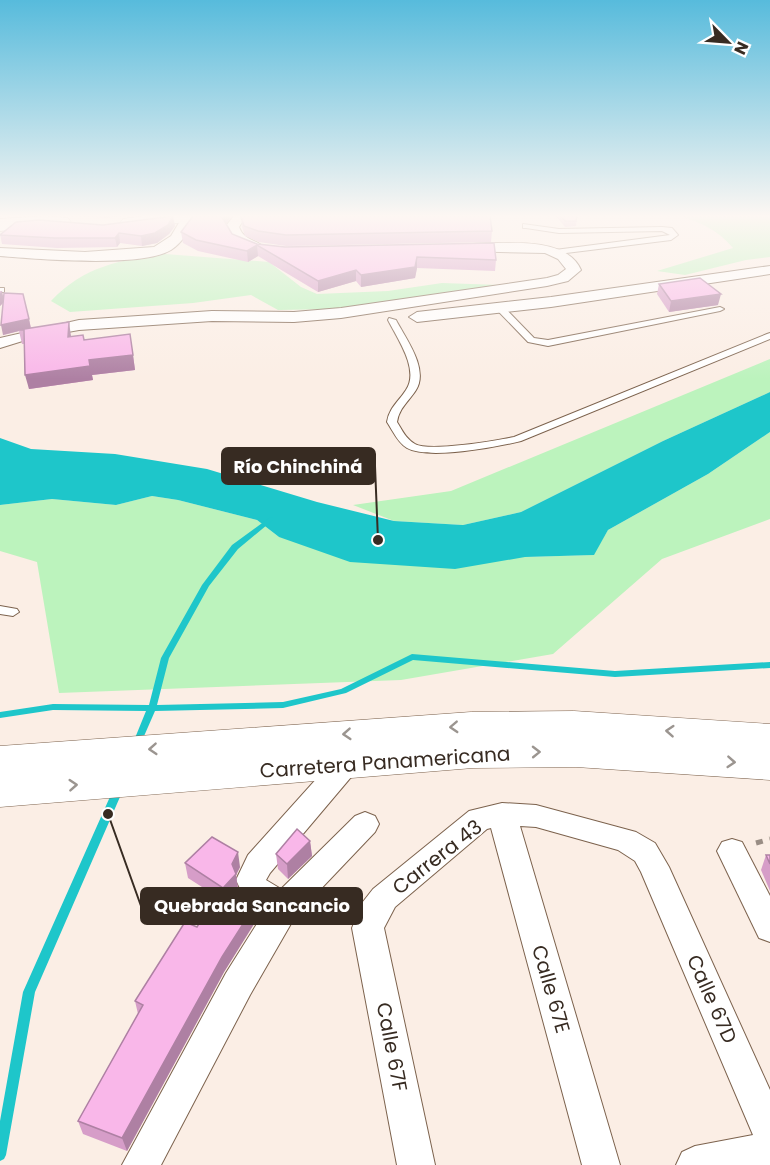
<svg xmlns="http://www.w3.org/2000/svg" width="770" height="1165" font-family="Poppins,sans-serif">
<rect width="100%" height="100%" fill="#fbeee5"/>
<!-- green -->
<g fill="#bcf3bd">
<path d="M 677,216 L 770,216 L 770,257 L 746,260 L 685,275 L 657,271 L 733,248 C 718,230 699,221 677,216 Z"/>
<path d="M 165,254 L 269,262 L 301,287 L 317,294 L 388,291 L 442,283 L 500,285 L 336,309 L 278,310 L 251,295 L 193,303 L 70,312 L 51,301 C 84,266 120,260 165,254 Z"/>
<path d="M 770,359 L 770,392 L 663,441 L 521,512 L 463,525 L 394,521 L 353,505 L 451,491 Z"/>
<path d="M 770,432 L 770,519 L 662,559 L 553,654 L 401,680 L 59,693 L 37,562 L 0,551 L 0,505 L 52,499 L 116,505 L 152,496 L 178,500 L 257,520 L 279,537 L 525,557 L 593,555 L 608,530 L 708,474 Z"/>
</g>
<!-- water -->
<path fill="#1ec6ca" d="M 770,392 L 770,432 L 708,474 L 608,530 L 594,555 L 525,557 L 455,569 L 350,562 L 279,537 L 257,520 L 178,500 L 152,496 L 116,505 L 52,499 L 0,505 L 0,438 L 31,449 L 115,454 L 207,469 L 317,502 L 394,521 L 463,525 L 521,512 L 663,441 Z"/>
<g fill="none" stroke-linecap="round" stroke-linejoin="round">
<!-- stream -->
<g fill="#1ec6ca" fill-rule="evenodd">
<path d="M 271,517 L 273,518 L 274,519 L 273,520 L 238,549 L 209,586 L 169,658 L 157,705 L 283,702 L 341,689 L 412,654 L 615,671 L 770,662 L 770,668 L 615,677 L 413,660 L 346,693 L 283,708 L 155,711 L 141,743 L 140,745 L 137,746 L 134,745 L 133,743 L 146,711 L 53,710 L 0,718 L 0,712 L 53,704 L 149,705 L 161,658 L 202,585 L 232,545 L 269,518 Z"/>
<path d="M 118,786 L 121,787 L 123,790 L 35,992 L 6,1155 L 4,1159 L 0,1161 L 0,1121 L 23,992 L 113,790 L 115,787 Z"/>
</g>
<!-- lane casing -->
<g stroke="#7c624d" stroke-width="2">
<g id="lane">
<path d="M 523,224 L 559,229 L 662,227 L 672,228 L 678,235 L 671,240 L 558,254 L 554,252 L 555,250 L 670,235 L 662,231 L 559,233 L 526,228 L 523,228 Z"/>
<rect x="0" y="288" width="4" height="4"/>
<path d="M 497,306 L 503,306 L 534,338 L 548,340 L 720,307 L 724,309 L 720,311 L 548,346 L 528,342 L 497,310 Z"/>
<path d="M 389,318 L 396,320 C 406,339 429,369 416,390 C 409,401 399,408 397,422 C 402,430 406,439 415,444 C 429,452 496,441 514,437 L 767,334 L 770,333 L 770,339 L 521,441 C 497,447 428,460 407,448 C 398,443 393,431 387,422 C 389,408 399,401 406,390 C 420,370 397,338 388,320 Z"/>
<path d="M 0,606 L 17,609 L 19,612 L 13,616 L 0,614 Z"/>
</g>
</g>
<!-- street casing -->
<g stroke="#7c624d" stroke-width="2">
<g id="street">
<path d="M 183,216 L 196,216 C 191,228 183,242 171,250 C 142,268 37,259 0,256 L 0,248 L 85,252 L 154,247 L 171,236 Z"/>
<path d="M 234,216 L 246,216 L 239,227 C 244,241 256,239 265,248 L 263,251 C 247,254 230,242 225,227 Z"/>
<path d="M 465,244 C 498,244 566,234 581,270 L 568,281 L 547,286 L 341,318 L 294,322 L 212,321 L 79,330 L 29,339 L 0,348 L 0,338 L 79,320 L 212,311 L 294,312 L 341,308 L 547,278 L 558,275 L 566,269 L 558,259 L 545,253 L 460,251 L 458,248 Z"/>
<path d="M 770,266 L 770,274 L 551,307 L 417,322 L 409,317 L 417,312 L 551,297 Z"/>
<path d="M 347,753 L 357,756 L 361,763 L 357,770 L 270,873 L 266,880 L 281,889 L 355,816 L 365,812 L 375,816 L 379,824 L 375,832 L 296,915 L 250,995 L 161,1165 L 122,1165 L 226,973 L 265,911 L 246,901 L 236,880 L 248,855 L 337,756 Z"/>
<path d="M 502,803 L 536,805 L 636,832 L 655,843 L 669,867 L 770,1090 L 770,1165 L 676,1165 L 682,1152 L 695,1146 L 753,1135 L 641,872 L 635,861 L 618,850 L 536,827 L 520,826 L 620,1165 L 582,1165 L 491,828 L 487,829 L 395,907 L 384,928 L 435,1165 L 397,1165 L 352,928 L 362,903 L 373,889 L 469,811 Z"/>
<path d="M 732,839 L 742,842 L 770,896 L 770,942 L 759,938 L 717,851 L 722,842 Z"/>
</g>
</g>
<!-- secondary casing -->
<g stroke="#7c624d" stroke-width="1">
<g id="secondary">
<path d="M 47,216 L 68,218 L 71,222 L 68,226 L 0,231 L 0,219 Z"/>
<path d="M 143,216 L 195,216 L 192,220 L 185,222 L 130,229 L 123,227 L 120,223 L 123,219 Z"/>
</g>
</g>
<!-- highway casing -->
<g stroke="#7c624d" stroke-width="1">
<path id="highway" d="M 574,711 L 770,724 L 770,780 L 576,767 L 473,768 L 0,807 L 0,746 L 471,712 Z"/>
</g>
<!-- path -->
<path stroke="#998d84" stroke-width="5" stroke-dasharray="7 7" stroke-linecap="butt" d="M 756,843 L 770,839"/>
<!-- lane -->
<use href="#lane" fill="#fff" fill-rule="evenodd"/>
<!-- street -->
<use href="#street" fill="#fff" fill-rule="evenodd"/>
<!-- secondary -->
<use href="#secondary" fill="#fff" fill-rule="evenodd"/>
<!-- highway -->
<use href="#highway" fill="#fff" fill-rule="evenodd"/>
</g>
<!-- wall -->
<g fill="#d69dc8">
<path d="M 71,216 L 125,216 L 104,218 Z"/>
<path d="M 173,216 L 175,226 L 169,234 L 157,243 L 142,246 L 120,243 L 117,247 L 57,248 L 2,244 L 0,234 L 103,225 Z"/>
<path d="M 232,216 L 226,224 L 232,234 L 257,244 L 285,247 L 496,260 L 495,271 L 417,268 L 415,278 L 361,287 L 356,281 L 318,292 L 258,256 L 248,262 L 198,251 L 183,243 L 181,232 Z"/>
<path d="M 556,216 L 577,216 L 576,226 L 565,227 Z"/>
<path d="M 241,217 L 492,231 L 491,242 L 286,246 L 259,242 L 245,236 L 242,227 Z"/>
<path d="M 659,284 L 718,305 L 669,312 L 657,294 Z"/>
<path d="M 0,291 L 2,291 L 3,298 L 23,294 L 31,328 L 84,340 L 130,334 L 135,370 L 92,375 L 93,380 L 29,389 L 24,344 L 22,344 L 19,331 L 3,335 L 3,303 L 0,306 Z"/>
<path d="M 310,841 L 312,856 L 288,879 L 278,869 L 276,854 Z"/>
<path d="M 766,855 L 770,855 L 770,891 L 761,870 Z"/>
<path d="M 185,863 L 240,867 L 236,875 L 238,889 L 233,894 L 257,902 L 259,916 L 224,972 L 127,1151 L 83,1134 L 78,1121 L 138,1014 L 135,1001 L 197,927 L 216,896 L 188,878 Z"/>
</g>
<!-- shaded-wall -->
<g fill="#ae80a3">
<path d="M 104,216 L 125,216 L 104,218 Z"/>
<path d="M 173,216 L 175,226 L 169,234 L 157,243 L 142,246 L 141,236 Z"/>
<path d="M 223,216 L 232,216 L 223,228 L 222,217 Z"/>
<path d="M 119,233 L 120,243 L 117,247 L 115,238 Z"/>
<path d="M 257,245 L 258,256 L 248,262 L 247,251 Z"/>
<path d="M 417,257 L 417,268 L 415,278 L 361,287 L 361,275 Z"/>
<path d="M 356,270 L 356,281 L 318,292 L 318,281 Z"/>
<path d="M 2,291 L 4,302 L 0,306 L 0,293 Z"/>
<path d="M 721,294 L 718,305 L 669,312 L 671,301 Z"/>
<path d="M 29,319 L 31,329 L 18,330 L 19,331 L 3,335 L 1,325 Z"/>
<path d="M 69,322 L 71,336 L 68,337 Z"/>
<path d="M 133,355 L 135,370 L 92,375 L 93,380 L 29,389 L 25,375 L 89,360 Z"/>
<path d="M 310,841 L 312,856 L 288,879 L 287,864 Z"/>
<path d="M 238,852 L 240,867 L 236,875 L 238,889 L 225,902 L 223,888 L 232,864 Z"/>
<path d="M 257,902 L 259,916 L 224,972 L 127,1151 L 122,1138 L 222,957 Z"/>
</g>
<!-- building -->
<g fill="#f9b7e9" stroke="#ae80a3" stroke-width="1.5">
<path d="M 173,216 L 168,225 L 155,233 L 141,236 L 119,233 L 115,238 L 55,238 L 0,235 L 16,222 L 39,220 L 103,225 Z"/>
<path d="M 193,216 L 223,216 L 222,217 L 232,234 L 257,244 L 285,247 L 494,243 L 496,260 L 417,257 L 415,267 L 361,275 L 356,270 L 318,281 L 257,245 L 247,251 L 196,240 L 181,232 Z"/>
<path d="M 242,216 L 490,216 L 492,231 L 286,235 L 258,231 L 244,226 L 241,217 Z"/>
<path d="M 561,216 L 577,216 L 576,221 L 565,221 Z"/>
<path d="M 700,278 L 721,294 L 671,301 L 659,284 Z"/>
<path d="M 4,293 L 23,294 L 29,319 L 1,325 Z"/>
<path d="M 69,322 L 68,337 L 83,335 L 84,340 L 130,334 L 133,355 L 89,360 L 90,366 L 25,375 L 24,330 L 18,330 Z"/>
<path d="M 297,829 L 310,841 L 287,864 L 276,854 Z"/>
<path d="M 212,837 L 238,852 L 232,864 L 236,874 L 223,888 L 185,863 Z"/>
<path d="M 766,855 L 770,855 L 770,864 Z"/>
<path d="M 220,889 L 257,902 L 222,957 L 122,1138 L 78,1121 L 143,1005 L 135,1001 L 185,922 L 197,927 Z"/>
</g>
<!-- one-way arrows -->
<defs><path id="oneway-chevron" d="M-2-3.5L2.5 0L-2 3.5" fill="none" stroke-width="1.6" stroke-linecap="round" stroke-linejoin="round" transform="scale(1.5)"/></defs>
<g stroke="#9b9590">
<use href="#oneway-chevron" transform="translate(454 727) rotate(177)"/>
<use href="#oneway-chevron" transform="translate(670 731) rotate(-176)"/>
<use href="#oneway-chevron" transform="translate(347 734) rotate(176)"/>
<use href="#oneway-chevron" transform="translate(153 749) rotate(176)"/>
<use href="#oneway-chevron" transform="translate(536 752) rotate(-1)"/>
<use href="#oneway-chevron" transform="translate(731 762) rotate(4)"/>
<use href="#oneway-chevron" transform="translate(73 785) rotate(-4)"/>
</g>
<!-- sky -->
<linearGradient id="sky" x2="0" y2="1"><stop stop-color="#57bbdc"/><stop offset="0.57" stop-color="#fdf7f3"/><stop offset="1" stop-color="#fdf7f3" stop-opacity="0"/></linearGradient>
<rect width="770" height="379" fill="url(#sky)"/>
<g text-anchor="middle" dominant-baseline="central" stroke-width="4.5" stroke-linejoin="round" paint-order="stroke">
<!-- near-street labels -->
<g font-size="20" fill="#372b22" stroke="#fff">
<text transform="translate(385 762) rotate(-4)">Carretera Panamericana</text>
<text transform="translate(437 857) rotate(-38)">Carrera 43</text>
<text transform="translate(551 989) rotate(74)">Calle 67E</text>
<text transform="translate(712 999) rotate(66)">Calle 67D</text>
<text transform="translate(392 1047) rotate(79)">Calle 67F</text>
</g>
</g>
<!-- callouts -->
<path fill="none" stroke="#372b22" stroke-width="2" d="M378 540L375 466M108 814L141 906"/>
<g fill="#372b22" stroke="#fff" stroke-width="2">
<circle cx="378" cy="540" r="6"/>
<circle cx="108" cy="814" r="6"/>
</g>
<g fill="#372b22" stroke="#372b22" stroke-width="2">
<rect x="222" y="448" width="153" height="36" rx="6"/>
<rect x="141" y="888" width="221" height="36" rx="6"/>
</g>
<g font-size="18" text-anchor="middle" font-weight="bold" fill="#fff">
<text x="298" y="473">Río Chinchiná</text>
<text x="252" y="912">Quebrada Sancancio</text>
</g>
<!-- north arrow -->
<g transform="translate(728 42) rotate(115)" stroke="#ffffff" stroke-width="4.5" paint-order="stroke">
<path d="M0-4.5L10 22L0 15L-10 22Z" fill="#372b22"/>
<text y="-9" font-size="16" font-weight="bold" text-anchor="middle" fill="#372b22">N</text>
</g>
</svg>
